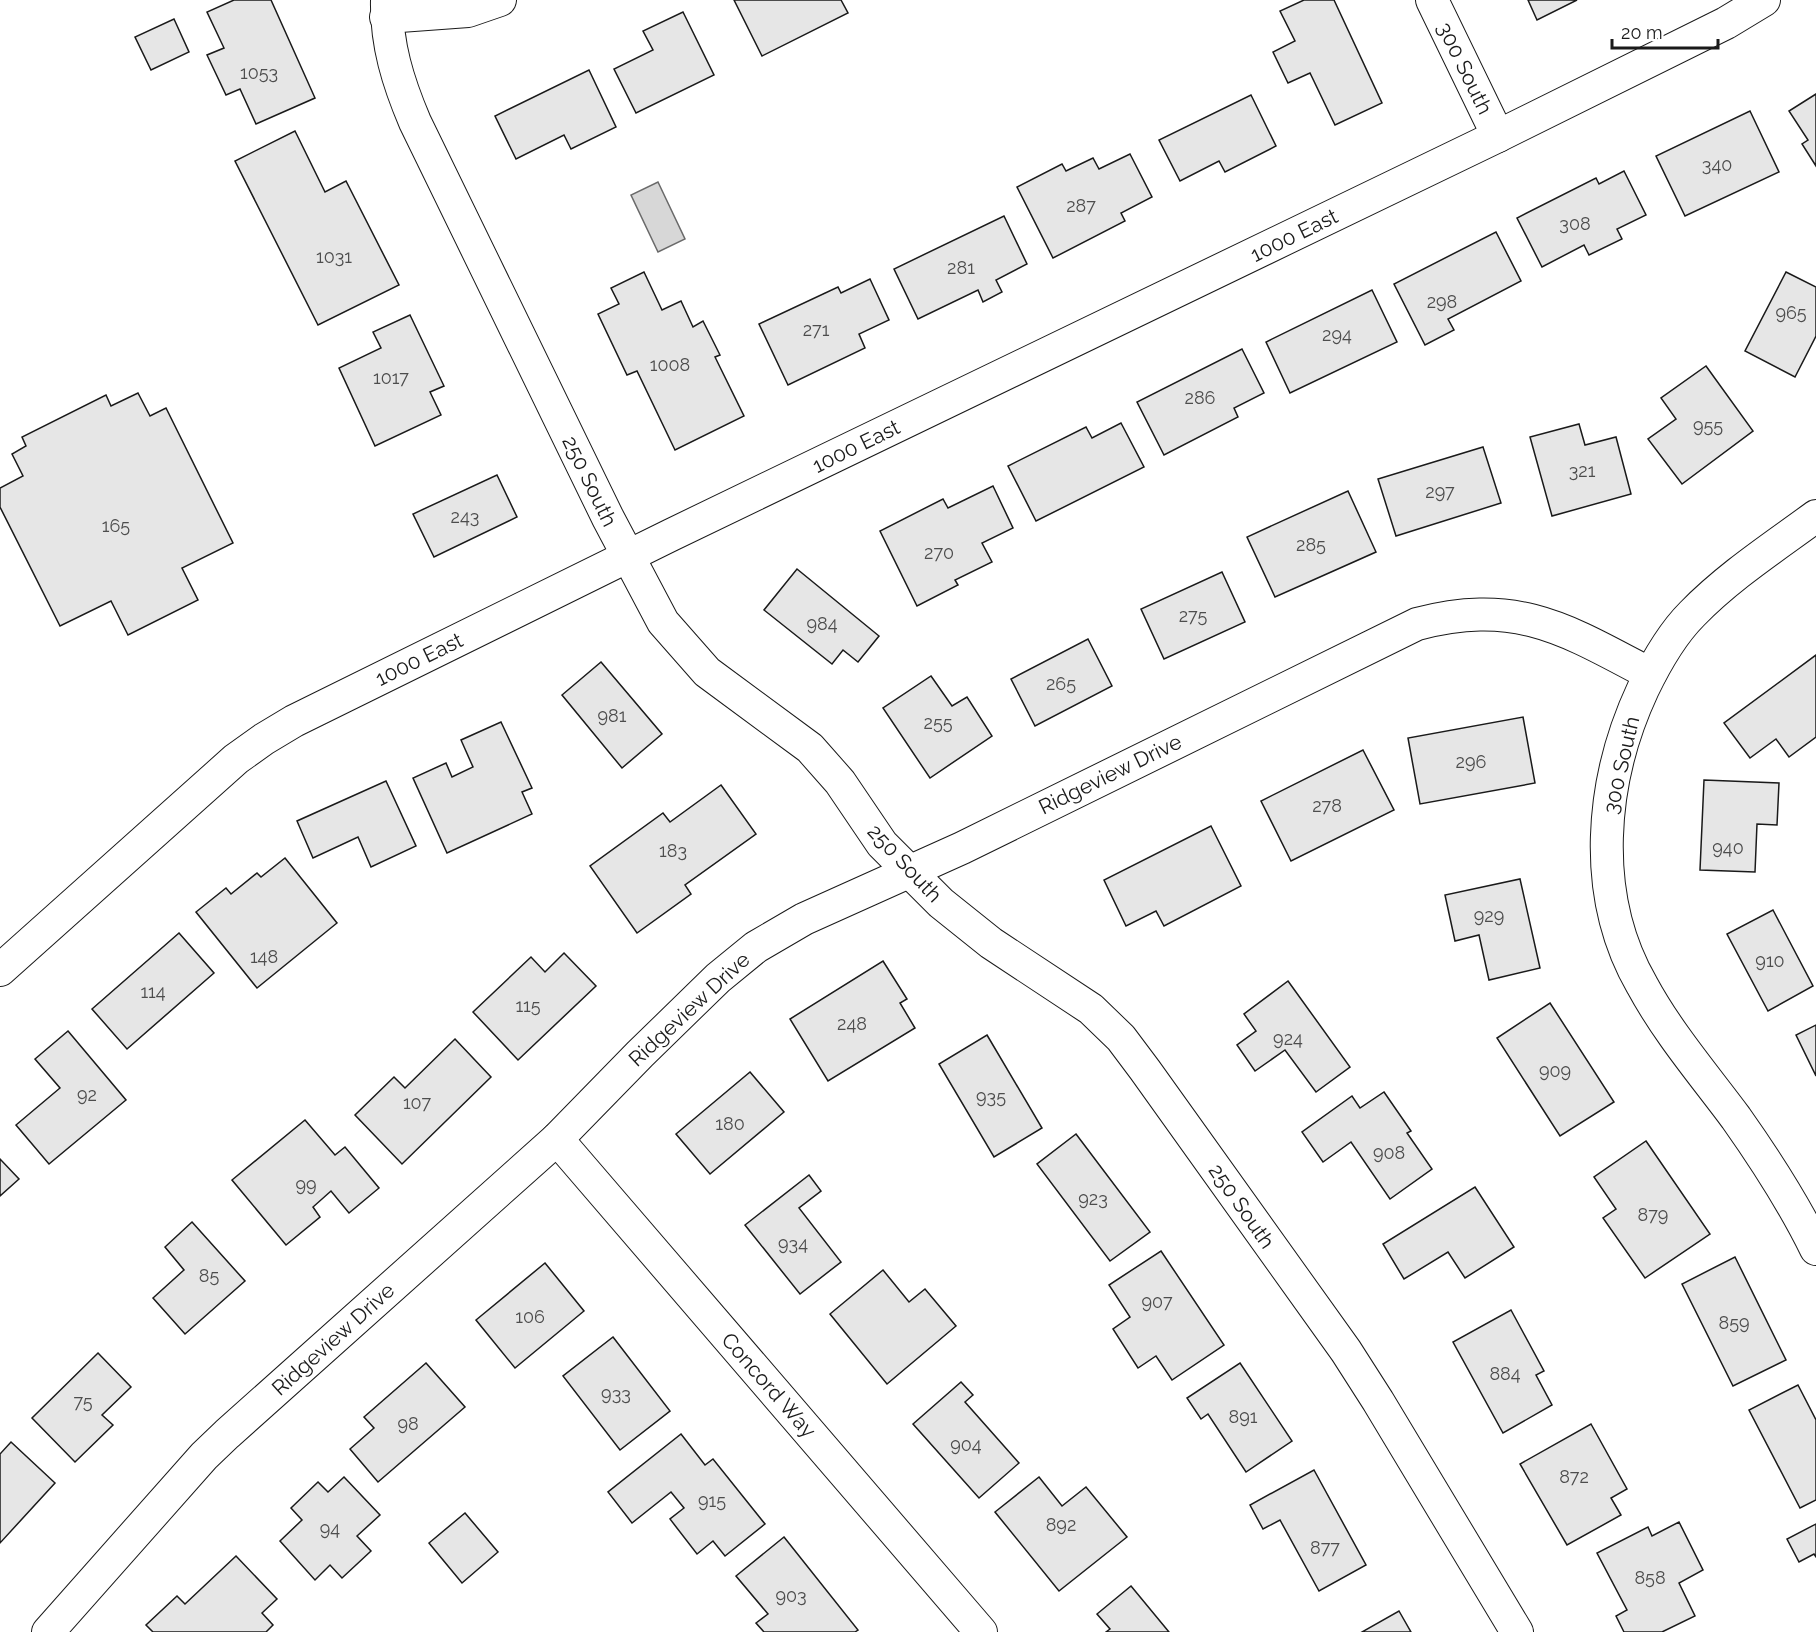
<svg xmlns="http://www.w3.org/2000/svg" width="1816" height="1632" font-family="Raleway,sans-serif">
<rect width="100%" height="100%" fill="#fff"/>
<!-- water -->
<path fill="#d7d7d7" stroke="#6a6a6a" stroke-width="1.5" d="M 658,182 L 685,239 L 658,252 L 631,195 Z"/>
<!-- building -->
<g fill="#e6e6e6" stroke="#1a1a1a" stroke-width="1.5">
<path d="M 234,0 L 271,0 L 315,98 L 256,124 L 240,89 L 226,95 L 207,55 L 224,48 L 207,12 Z"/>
<path d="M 734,0 L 841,0 L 848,13 L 762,56 Z"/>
<path d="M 1304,0 L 1334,0 L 1382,103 L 1335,125 L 1310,73 L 1288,83 L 1273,52 L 1295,41 L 1280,11 Z"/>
<path d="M 1528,0 L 1577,0 L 1537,20 Z"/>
<path d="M 683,12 L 714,75 L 636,113 L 614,69 L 653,50 L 643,31 Z"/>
<path d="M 174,19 L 189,52 L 151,70 L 135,37 Z"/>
<path d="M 589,70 L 616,127 L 571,149 L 564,135 L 516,159 L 495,116 Z"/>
<path d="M 1816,94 L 1816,166 L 1802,144 L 1808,140 L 1789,111 Z"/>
<path d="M 1251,95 L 1276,146 L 1225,172 L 1219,161 L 1180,181 L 1159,140 Z"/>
<path d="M 1750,111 L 1779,172 L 1685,216 L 1656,156 Z"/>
<path d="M 295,131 L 325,192 L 346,181 L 399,285 L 318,325 L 235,161 Z"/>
<path d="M 1130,154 L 1152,197 L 1121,213 L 1125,221 L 1053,258 L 1017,187 L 1062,164 L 1066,171 L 1093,158 L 1099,169 Z"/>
<path d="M 1624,171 L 1646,215 L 1617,229 L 1622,239 L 1589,255 L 1584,245 L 1542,267 L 1517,218 L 1596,178 L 1599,184 Z"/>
<path d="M 1004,216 L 1027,264 L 996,280 L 1002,292 L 983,302 L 978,290 L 918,319 L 894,269 Z"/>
<path d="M 1496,232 L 1521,281 L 1448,319 L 1454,330 L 1425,345 L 1394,284 Z"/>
<path d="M 644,272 L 662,310 L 681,301 L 693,327 L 703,321 L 720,355 L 715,357 L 744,416 L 675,450 L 637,371 L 627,375 L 598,314 L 619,304 L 611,288 Z"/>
<path d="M 1786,272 L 1816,287 L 1816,336 L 1795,377 L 1745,351 Z"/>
<path d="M 870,279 L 889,320 L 859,334 L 865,348 L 788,385 L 759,324 L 838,287 L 841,293 Z"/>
<path d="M 1372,290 L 1397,342 L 1290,393 L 1266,342 Z"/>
<path d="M 410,315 L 444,386 L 430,392 L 441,415 L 375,446 L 339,368 L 381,348 L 373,332 Z"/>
<path d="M 1242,349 L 1264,393 L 1234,408 L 1238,417 L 1164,455 L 1137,402 Z"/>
<path d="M 1706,366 L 1753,431 L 1682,484 L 1648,439 L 1676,419 L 1661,398 Z"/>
<path d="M 138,393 L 150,416 L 166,408 L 233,543 L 182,568 L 198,600 L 128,635 L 111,601 L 60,626 L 0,507 L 0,488 L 23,476 L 12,454 L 26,446 L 22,437 L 106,395 L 111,406 Z"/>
<path d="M 1121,423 L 1144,467 L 1036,521 L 1008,466 L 1086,427 L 1092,438 Z"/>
<path d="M 1579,424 L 1585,445 L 1616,437 L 1631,494 L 1552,516 L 1530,437 Z"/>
<path d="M 1483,447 L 1501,503 L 1396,536 L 1378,479 Z"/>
<path d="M 497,475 L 517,517 L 434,557 L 413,514 Z"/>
<path d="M 993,486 L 1013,528 L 982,543 L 992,562 L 955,580 L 958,585 L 917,606 L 880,531 L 943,499 L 948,508 Z"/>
<path d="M 1348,491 L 1376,552 L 1275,597 L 1247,537 Z"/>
<path d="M 797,569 L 879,636 L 858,662 L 843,650 L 832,664 L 764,610 Z"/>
<path d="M 1222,572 L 1245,622 L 1164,659 L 1141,609 Z"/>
<path d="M 1088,639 L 1112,686 L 1035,726 L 1011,679 Z"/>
<path d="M 1816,655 L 1816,737 L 1789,757 L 1776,739 L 1750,758 L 1724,723 Z"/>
<path d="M 601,662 L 662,734 L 622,768 L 562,695 Z"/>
<path d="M 931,676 L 952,706 L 967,697 L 992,736 L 930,778 L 883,708 Z"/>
<path d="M 1523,717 L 1535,783 L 1420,804 L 1408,738 Z"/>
<path d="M 501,722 L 532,788 L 522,792 L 532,814 L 447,853 L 413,778 L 446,763 L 452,777 L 473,767 L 461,740 Z"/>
<path d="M 1363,750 L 1394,810 L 1291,861 L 1261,801 Z"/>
<path d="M 1704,780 L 1779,783 L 1777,825 L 1757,824 L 1755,872 L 1700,870 Z"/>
<path d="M 386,781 L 416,846 L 371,867 L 358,837 L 313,858 L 297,821 Z"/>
<path d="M 721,785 L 756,834 L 685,885 L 691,894 L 637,933 L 590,866 L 663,813 L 670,822 Z"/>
<path d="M 1211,826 L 1241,886 L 1164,926 L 1156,911 L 1126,926 L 1104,880 Z"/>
<path d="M 285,858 L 337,923 L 257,988 L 196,912 L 226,888 L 231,894 L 257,873 L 261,877 Z"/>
<path d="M 1520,879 L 1540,968 L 1489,980 L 1479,935 L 1455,941 L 1445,895 Z"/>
<path d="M 1773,910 L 1813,986 L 1768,1011 L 1727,934 Z"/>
<path d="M 179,933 L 214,973 L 127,1049 L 92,1009 Z"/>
<path d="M 564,953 L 596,986 L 518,1060 L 473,1012 L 531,957 L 545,972 Z"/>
<path d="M 883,961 L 907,999 L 900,1003 L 915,1028 L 828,1081 L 790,1019 Z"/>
<path d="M 1288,981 L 1350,1067 L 1316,1092 L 1285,1050 L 1255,1071 L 1237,1045 L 1256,1031 L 1244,1014 Z"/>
<path d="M 1550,1003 L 1614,1102 L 1560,1136 L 1497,1038 Z"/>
<path d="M 1816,1025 L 1816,1076 L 1796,1035 Z"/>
<path d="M 68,1031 L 126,1100 L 49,1164 L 16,1125 L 60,1088 L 35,1059 Z"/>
<path d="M 987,1035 L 1042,1128 L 994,1157 L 939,1064 Z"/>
<path d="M 455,1039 L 491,1077 L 402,1164 L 355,1115 L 394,1077 L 405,1088 Z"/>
<path d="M 750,1072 L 784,1112 L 710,1174 L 676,1134 Z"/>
<path d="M 1384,1092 L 1411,1131 L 1407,1133 L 1432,1169 L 1390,1199 L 1351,1142 L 1323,1162 L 1302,1132 L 1352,1096 L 1360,1108 Z"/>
<path d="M 305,1120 L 335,1155 L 345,1147 L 379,1188 L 349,1213 L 331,1191 L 313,1207 L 320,1217 L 286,1245 L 232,1180 Z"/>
<path d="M 1076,1134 L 1150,1232 L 1110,1261 L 1037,1164 Z"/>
<path d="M 1646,1141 L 1710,1234 L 1645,1278 L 1603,1218 L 1616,1209 L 1594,1177 Z"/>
<path d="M 0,1159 L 19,1179 L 0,1196 Z"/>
<path d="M 809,1175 L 821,1191 L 799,1208 L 841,1262 L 800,1294 L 745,1225 Z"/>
<path d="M 1475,1187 L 1514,1247 L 1465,1278 L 1448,1252 L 1404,1279 L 1383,1244 Z"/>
<path d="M 192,1222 L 245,1281 L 185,1334 L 153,1298 L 184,1270 L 165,1247 Z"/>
<path d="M 1161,1251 L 1224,1345 L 1172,1380 L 1156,1356 L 1138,1368 L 1113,1329 L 1130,1317 L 1109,1285 Z"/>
<path d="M 1735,1257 L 1786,1360 L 1733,1386 L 1682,1284 Z"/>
<path d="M 545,1263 L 584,1311 L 515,1368 L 476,1320 Z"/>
<path d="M 883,1270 L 909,1302 L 925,1289 L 956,1326 L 887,1384 L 830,1314 Z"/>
<path d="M 1511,1310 L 1544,1371 L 1536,1375 L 1552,1405 L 1503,1433 L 1453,1342 Z"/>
<path d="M 613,1337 L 670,1411 L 620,1450 L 563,1376 Z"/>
<path d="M 98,1353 L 131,1387 L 102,1415 L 113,1425 L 75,1462 L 32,1418 Z"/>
<path d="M 426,1363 L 465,1407 L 378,1482 L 350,1449 L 374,1428 L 364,1417 Z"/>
<path d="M 1240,1363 L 1292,1441 L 1246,1472 L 1208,1414 L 1201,1419 L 1187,1398 Z"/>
<path d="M 961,1382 L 973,1395 L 965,1402 L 1019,1463 L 979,1498 L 913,1424 Z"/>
<path d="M 1798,1385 L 1816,1420 L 1816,1500 L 1800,1508 L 1749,1410 Z"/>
<path d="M 1591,1424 L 1627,1489 L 1611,1498 L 1621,1515 L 1567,1545 L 1520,1464 Z"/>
<path d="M 681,1434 L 705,1465 L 713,1459 L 765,1524 L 725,1556 L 713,1541 L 697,1554 L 670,1519 L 684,1508 L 671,1492 L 632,1523 L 608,1492 Z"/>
<path d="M 11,1442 L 55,1483 L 0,1543 L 0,1454 Z"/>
<path d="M 1314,1470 L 1366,1565 L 1319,1591 L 1280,1520 L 1263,1529 L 1250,1505 Z"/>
<path d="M 344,1477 L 380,1515 L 357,1536 L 371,1551 L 342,1578 L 330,1565 L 315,1580 L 280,1541 L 302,1520 L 291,1508 L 318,1482 L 328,1492 Z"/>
<path d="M 1039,1477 L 1062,1506 L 1086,1487 L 1127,1537 L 1059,1591 L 995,1512 Z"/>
<path d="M 465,1513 L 498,1552 L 462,1583 L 429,1543 Z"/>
<path d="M 1679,1522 L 1703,1570 L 1679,1583 L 1695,1616 L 1662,1632 L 1624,1632 L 1616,1616 L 1627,1610 L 1597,1553 L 1648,1527 L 1652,1536 Z"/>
<path d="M 1816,1524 L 1816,1557 L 1814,1554 L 1799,1562 L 1787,1539 Z"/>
<path d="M 784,1537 L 858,1630 L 855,1632 L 764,1632 L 756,1623 L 768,1614 L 736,1576 Z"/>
<path d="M 236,1556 L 277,1599 L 262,1613 L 273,1625 L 266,1632 L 153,1632 L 146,1625 L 177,1596 L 185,1604 Z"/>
<path d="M 1131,1586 L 1169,1632 L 1106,1632 L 1110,1629 L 1097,1614 Z"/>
<path d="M 1399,1611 L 1411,1632 L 1362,1632 Z"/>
</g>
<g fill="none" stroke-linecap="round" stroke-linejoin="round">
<!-- minor casing -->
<g stroke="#1a1a1a" stroke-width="34">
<g id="minor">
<path d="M 387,0 C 386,44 398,82 415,122 L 608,518 L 663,622 L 707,672 L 810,748 L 840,782 L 882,844 L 941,903 L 991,943 L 1091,1009 L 1121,1038 L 1145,1070 L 1346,1351 L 1378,1401 L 1517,1632"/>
<path d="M 1432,0 L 1498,136"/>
<path d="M 386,17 L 468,11 L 500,0"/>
<path d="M 1816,516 C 1774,547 1729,576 1692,614 C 1671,635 1656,662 1643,689 C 1600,781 1590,895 1642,985 C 1668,1033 1704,1075 1736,1118 C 1765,1159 1794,1204 1816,1249"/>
<path d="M 0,970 L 236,759 L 264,739 L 294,721 L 671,535 L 1498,136 L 1726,23 L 1764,0"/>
<path d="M 557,1139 L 981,1632"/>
<path d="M 48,1632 L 204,1456 L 227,1434 L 557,1139 L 640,1054 L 718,978 L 756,947 L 804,919 L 962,848 L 1417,624 C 1517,598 1565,629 1650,674"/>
</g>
</g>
<!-- minor -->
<use href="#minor" stroke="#fff" stroke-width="32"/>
</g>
<g text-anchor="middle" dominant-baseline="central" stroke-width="4.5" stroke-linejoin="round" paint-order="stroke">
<!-- number labels -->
<g font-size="18" fill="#4d4d4d">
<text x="259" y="72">1053</text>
<text x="1717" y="164">340</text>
<text x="1081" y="205">287</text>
<text x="1575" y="223">308</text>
<text x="334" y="256">1031</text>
<text x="961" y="267">281</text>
<text x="1442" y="301">298</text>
<text x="1791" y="312">965</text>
<text x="816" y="329">271</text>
<text x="1337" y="334">294</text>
<text x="670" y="364">1008</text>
<text x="391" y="377">1017</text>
<text x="1200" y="397">286</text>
<text x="1708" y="425">955</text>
<text x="1582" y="470">321</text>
<text x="1440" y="491">297</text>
<text x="465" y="516">243</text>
<text x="116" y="525">165</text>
<text x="1311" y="544">285</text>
<text x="939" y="552">270</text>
<text x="1193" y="615">275</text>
<text x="822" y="623">984</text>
<text x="1061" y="683">265</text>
<text x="612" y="715">981</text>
<text x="938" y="722">255</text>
<text x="1471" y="761">296</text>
<text x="1327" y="805">278</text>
<text x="1728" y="847">940</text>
<text x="673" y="850">183</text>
<text x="1489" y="915">929</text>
<text x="264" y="956">148</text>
<text x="1770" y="960">910</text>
<text x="153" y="991">114</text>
<text x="528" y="1005">115</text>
<text x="852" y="1023">248</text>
<text x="1288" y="1038">924</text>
<text x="1555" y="1070">909</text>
<text x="87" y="1094">92</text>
<text x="991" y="1096">935</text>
<text x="417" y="1102">107</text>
<text x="730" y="1123">180</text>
<text x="1389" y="1152">908</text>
<text x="306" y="1184">99</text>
<text x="1093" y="1198">923</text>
<text x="1653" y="1214">879</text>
<text x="793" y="1243">934</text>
<text x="209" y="1275">85</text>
<text x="1157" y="1301">907</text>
<text x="530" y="1316">106</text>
<text x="1734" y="1322">859</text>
<text x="1505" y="1373">884</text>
<text x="616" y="1393">933</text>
<text x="83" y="1401">75</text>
<text x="1243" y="1416">891</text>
<text x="408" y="1423">98</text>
<text x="966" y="1444">904</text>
<text x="1574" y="1476">872</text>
<text x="712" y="1500">915</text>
<text x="1061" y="1524">892</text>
<text x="330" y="1528">94</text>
<text x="1325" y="1547">877</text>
<text x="1650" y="1577">858</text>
<text x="791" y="1595">903</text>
</g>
<!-- street labels -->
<g font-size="21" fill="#1a1a1a" stroke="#fff">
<text transform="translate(1465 68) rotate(64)">300 South</text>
<text transform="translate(1294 235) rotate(-26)">1000 East</text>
<text transform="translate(856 446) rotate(-26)">1000 East</text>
<text transform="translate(590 481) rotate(64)">250 South</text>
<text transform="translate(419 659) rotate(-26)">1000 East</text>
<text transform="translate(1621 765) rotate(-77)">300 South</text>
<text transform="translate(1110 774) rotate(-26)">Ridgeview Drive</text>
<text transform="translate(905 863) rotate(47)">250 South</text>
<text transform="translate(689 1009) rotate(-43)">Ridgeview Drive</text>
<text transform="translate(1242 1206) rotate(55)">250 South</text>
<text transform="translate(333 1339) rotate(-42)">Ridgeview Drive</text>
<text transform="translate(769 1385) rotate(49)">Concord Way</text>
</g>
</g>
<!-- scale -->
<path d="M1612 39v9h106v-9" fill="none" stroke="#1a1a1a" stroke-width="3"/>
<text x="1621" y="39" font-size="18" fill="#1a1a1a" stroke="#ffffff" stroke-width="4.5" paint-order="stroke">20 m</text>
</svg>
